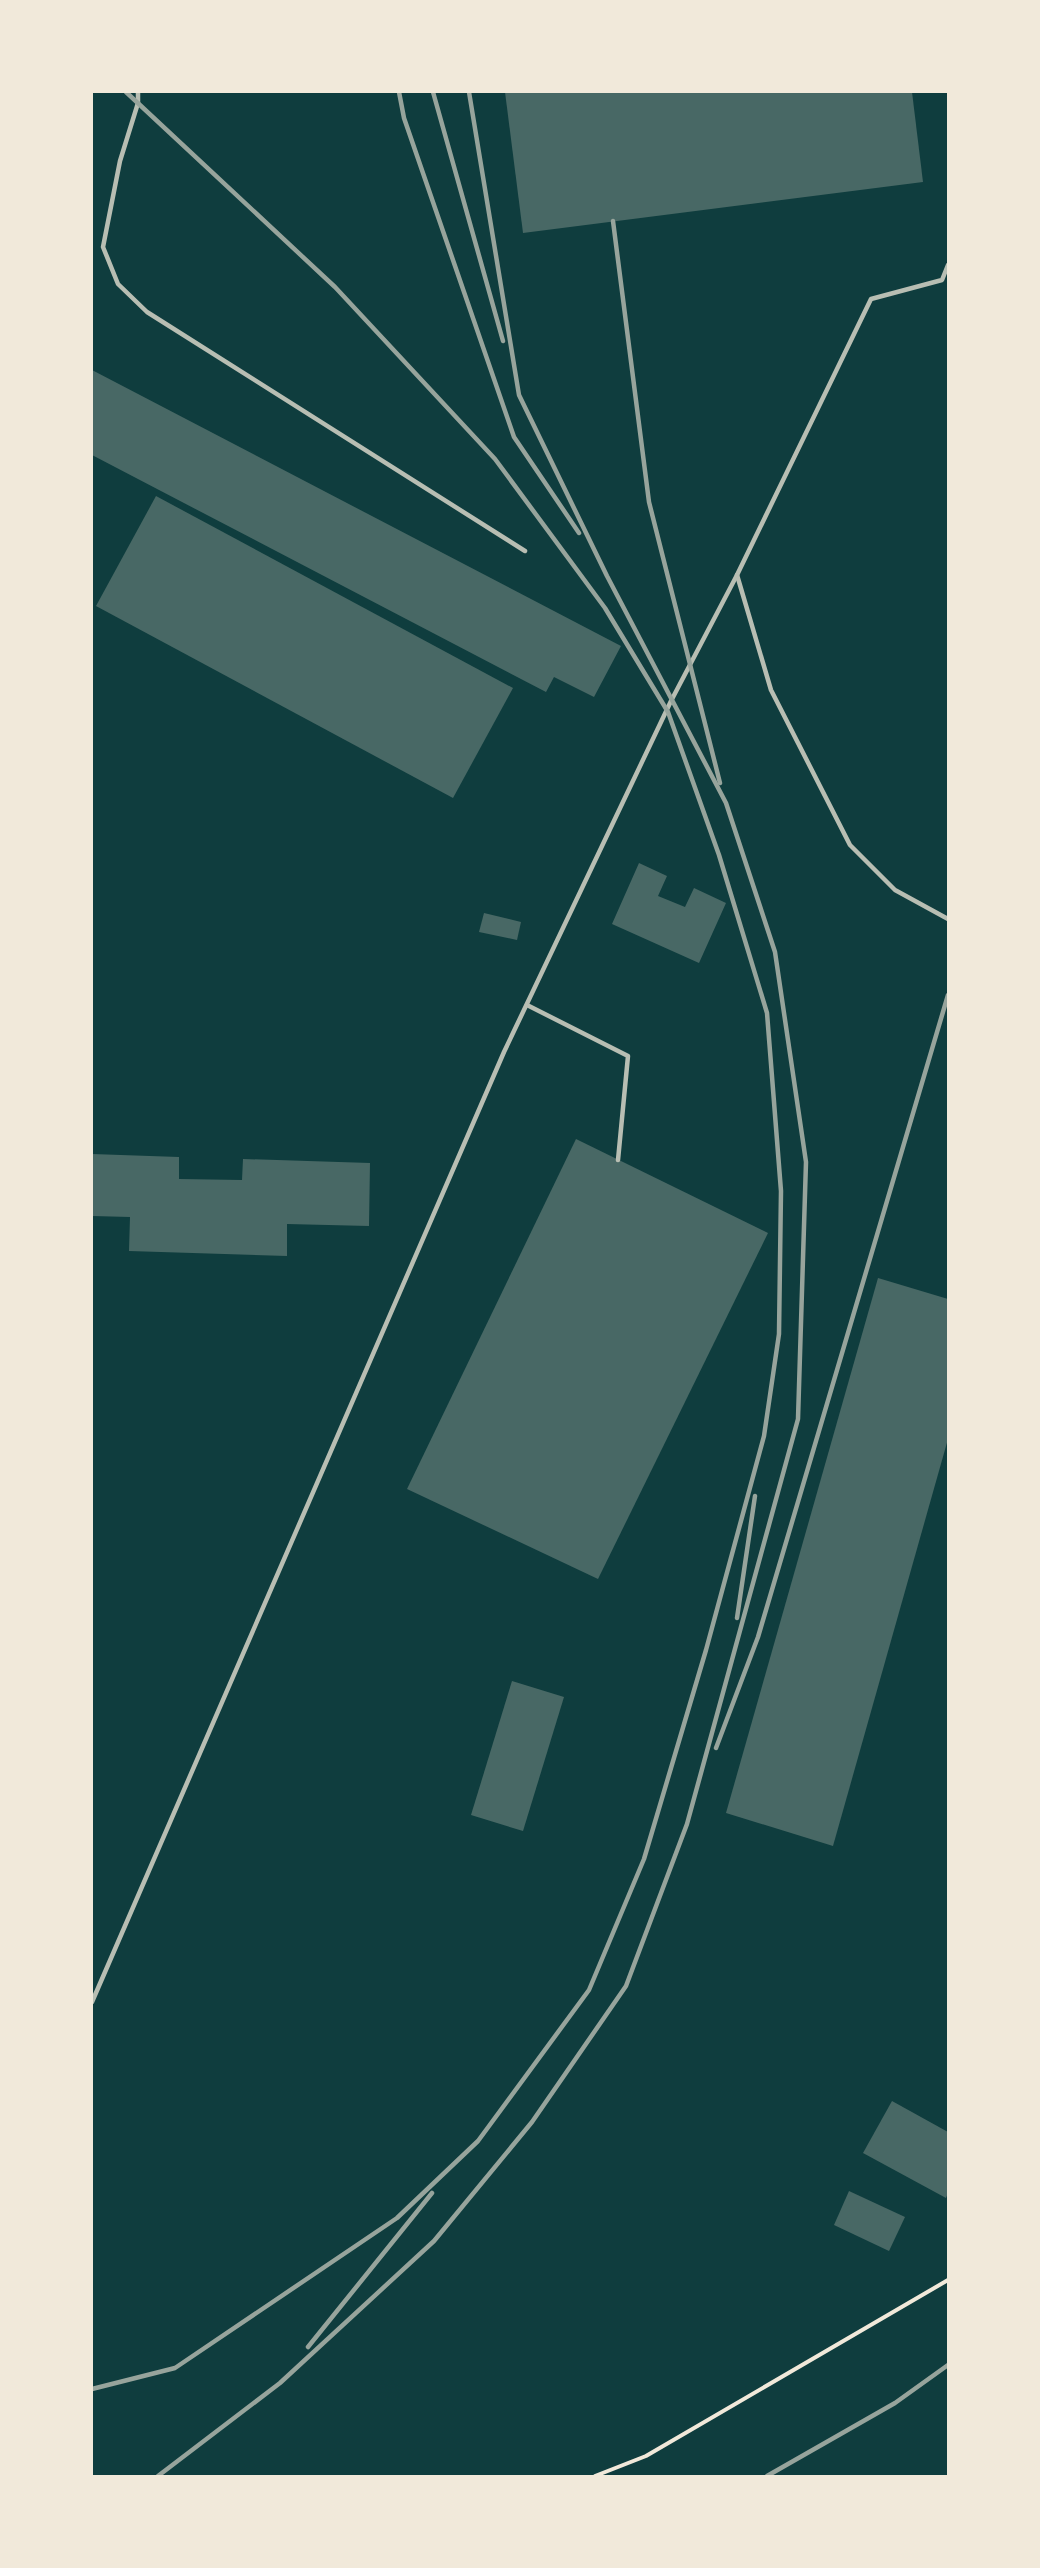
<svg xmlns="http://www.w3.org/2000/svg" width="1040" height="2568" font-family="Literata,serif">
<rect width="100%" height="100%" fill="#0f3d3e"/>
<!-- building -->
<g fill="#486865">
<path d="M 505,92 L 912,92 L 923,182 L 523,233 Z"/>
<path d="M 92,370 L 621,646 L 594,697 L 554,677 L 546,692 L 92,455 Z"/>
<path d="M 156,496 L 513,688 L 453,798 L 96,606 Z"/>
<path d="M 639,863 L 667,876 L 658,896 L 685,907 L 694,888 L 726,903 L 699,963 L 612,924 Z"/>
<path d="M 484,913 L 521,922 L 517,940 L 479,932 Z"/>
<path d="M 576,1139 L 768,1233 L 598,1579 L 407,1489 Z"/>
<path d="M 92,1154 L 179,1157 L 179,1179 L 242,1180 L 243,1159 L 370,1163 L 369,1226 L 287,1224 L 287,1256 L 129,1251 L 130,1217 L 92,1216 Z"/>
<path d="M 878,1278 L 948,1299 L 948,1439 L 833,1846 L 726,1813 Z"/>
<path d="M 512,1681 L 564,1697 L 523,1831 L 471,1815 Z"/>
<path d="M 892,2101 L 948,2132 L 948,2193 L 946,2198 L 863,2153 Z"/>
<path d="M 849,2191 L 905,2217 L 889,2251 L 834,2225 Z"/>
</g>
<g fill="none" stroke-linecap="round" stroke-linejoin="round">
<!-- path -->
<path stroke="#f1e9da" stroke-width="4" d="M 595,2476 L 646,2456 L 948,2280"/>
<!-- service -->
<g stroke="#b8beb3" stroke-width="4.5">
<path d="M 138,92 L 138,103 L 120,161 L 103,247 L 118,284 L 147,312 L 525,551"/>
<path d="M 737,575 L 771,690 L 850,845 L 895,890 L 948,919"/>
<path d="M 527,1005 L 628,1056 L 618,1160"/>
<path d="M 92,2002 L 504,1052 L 671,701 L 737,575 L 871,299 L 942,280 L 948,265"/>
</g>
<!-- rail -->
<g stroke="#97a49c" stroke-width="4.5">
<path d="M 399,92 L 404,118 L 514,437 L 579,533"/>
<path d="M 433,92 L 503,341"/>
<path d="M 613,221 L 649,502 L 720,783"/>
<path d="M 737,1618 L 755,1496"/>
<path d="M 716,1748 L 758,1637 L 948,995"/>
<path d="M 308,2347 L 432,2193"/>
<path d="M 92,2389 L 175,2368 L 397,2218 L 478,2141 L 589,1990 L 644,1859 L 706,1650 L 764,1436 L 779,1334 L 781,1191 L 767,1013 L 719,855 L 668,712 L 605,608 L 495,459 L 335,287 L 126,92"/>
<path d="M 158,2476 L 280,2383 L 434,2241 L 532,2122 L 626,1986 L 687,1824 L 798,1419 L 806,1162 L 775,952 L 726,803 L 607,576 L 519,395 L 469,92"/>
<path d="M 767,2476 L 895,2403 L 948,2365"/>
</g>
</g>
<!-- border -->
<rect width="1040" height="2568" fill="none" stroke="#f1e9da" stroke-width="186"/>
</svg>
